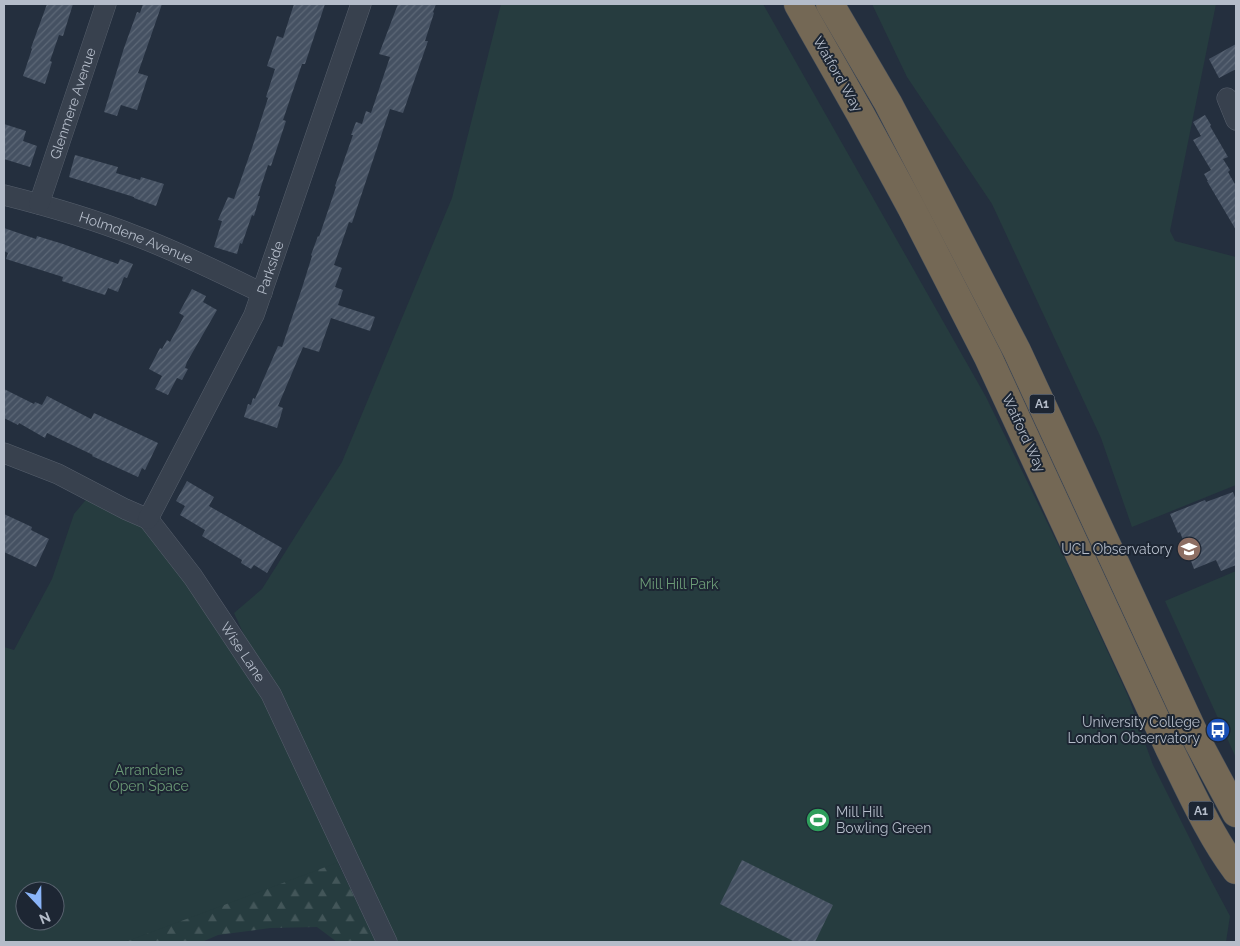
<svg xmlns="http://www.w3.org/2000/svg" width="1240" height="946" font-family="Raleway,sans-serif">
<defs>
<pattern id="forest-firs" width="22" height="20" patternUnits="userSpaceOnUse" patternTransform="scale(1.25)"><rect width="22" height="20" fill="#263c3f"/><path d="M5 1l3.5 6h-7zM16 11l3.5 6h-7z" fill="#435659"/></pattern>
<pattern id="building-hatch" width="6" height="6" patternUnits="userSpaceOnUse" patternTransform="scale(1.25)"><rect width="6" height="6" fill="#455162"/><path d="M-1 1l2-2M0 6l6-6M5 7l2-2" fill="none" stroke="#5d6877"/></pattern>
</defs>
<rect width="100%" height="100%" fill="#242f3e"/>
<!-- forest -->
<path fill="url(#forest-firs)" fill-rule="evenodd" d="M 326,838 L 376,942 L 337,942 L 317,927 L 270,928 L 218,935 L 202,942 L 4,942 L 4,882 ZM 25,891 L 55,891 L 55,921 L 25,921 Z"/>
<!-- green -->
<g fill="#263c3f" fill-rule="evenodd">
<path d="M 501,4 L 763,4 L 986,397 L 1066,561 L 1128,696 L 1153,765 L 1206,871 L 1230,916 L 1226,942 L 385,942 L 347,859 L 125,942 L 4,942 L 4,647 L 14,650 L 52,579 L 74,514 L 95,489 L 153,518 L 270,692 L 234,613 L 262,589 L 342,462 L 452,198 ZM 25,891 L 55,891 L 55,921 L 25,921 Z"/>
<path d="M 872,4 L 1216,4 L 1170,231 L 1175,241 L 1236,257 L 1236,485 L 1132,527 L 1101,438 L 992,204 L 907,77 Z"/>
<path d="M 1236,571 L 1236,758 L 1165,601 Z"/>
</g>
<!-- building -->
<g fill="url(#building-hatch)">
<path d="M 47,4 L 73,4 L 63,36 L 59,35 L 50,61 L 52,62 L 45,84 L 23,76 L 32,49 L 31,48 Z"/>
<path d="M 143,4 L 162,4 L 138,73 L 148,76 L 137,110 L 121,105 L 117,116 L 104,112 L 124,48 L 137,12 L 140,13 Z"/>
<path d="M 294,4 L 325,4 L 305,64 L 302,64 L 283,120 L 286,121 L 271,166 L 268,165 L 258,196 L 260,196 L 254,216 L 252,215 L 242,244 L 240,243 L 237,254 L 214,247 L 222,221 L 218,220 L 228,197 L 234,199 L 252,148 L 268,98 L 266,97 L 275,69 L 267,66 L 277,36 L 283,38 Z"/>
<path d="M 398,4 L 436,4 L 433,12 L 434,13 L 425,41 L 428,41 L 403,113 L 390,109 L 352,223 L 349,222 L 334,265 L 342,268 L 335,287 L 343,290 L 338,305 L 375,317 L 370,331 L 331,318 L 319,352 L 303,347 L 278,406 L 283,408 L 277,428 L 244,417 L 248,404 L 251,405 L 253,398 L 255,399 L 278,346 L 282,347 L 302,288 L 312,256 L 311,255 L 318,236 L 319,237 L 336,187 L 335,186 L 353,135 L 351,135 L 356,122 L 362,124 L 366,111 L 371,113 L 390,57 L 379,54 Z"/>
<path d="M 1236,44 L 1236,69 L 1219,78 L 1209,59 Z"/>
<path d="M 1205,115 L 1211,125 L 1210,126 L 1228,157 L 1223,159 L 1230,170 L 1228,172 L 1236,186 L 1236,230 L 1207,181 L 1208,181 L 1204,174 L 1211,170 L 1193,140 L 1201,136 L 1193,122 Z"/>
<path d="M 4,124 L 26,131 L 23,141 L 37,146 L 30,167 L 4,159 Z"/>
<path d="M 75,155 L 118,167 L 116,173 L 140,180 L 141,177 L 164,184 L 156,206 L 134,198 L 134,197 L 69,177 Z"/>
<path d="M 4,228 L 36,239 L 37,236 L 63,244 L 118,264 L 120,259 L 133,264 L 127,278 L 124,277 L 118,292 L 108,288 L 105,295 L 62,281 L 63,277 L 6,259 L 8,253 L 4,251 Z"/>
<path d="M 192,289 L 206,296 L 203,302 L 217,310 L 187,362 L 185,368 L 188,369 L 182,380 L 177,378 L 168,395 L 155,389 L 162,376 L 149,369 L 160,348 L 162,349 L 167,340 L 170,342 L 184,316 L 179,313 Z"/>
<path d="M 4,389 L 34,404 L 35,402 L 42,405 L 47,396 L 91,419 L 94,413 L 158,443 L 145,470 L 142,468 L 138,477 L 92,456 L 93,455 L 47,433 L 45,438 L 19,423 L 18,425 L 4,418 Z"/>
<path d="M 187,481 L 214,497 L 209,506 L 282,548 L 267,573 L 254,565 L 251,569 L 241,563 L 242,560 L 202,536 L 205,530 L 180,515 L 185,506 L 176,501 Z"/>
<path d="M 1233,492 L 1236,500 L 1236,565 L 1221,571 L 1216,560 L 1194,569 L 1180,532 L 1178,533 L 1170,514 L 1205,500 L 1206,502 Z"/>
<path d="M 4,514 L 32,527 L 31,530 L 49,539 L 36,567 L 4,552 Z"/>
<path d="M 742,860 L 833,905 L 815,942 L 795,942 L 720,904 Z"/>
</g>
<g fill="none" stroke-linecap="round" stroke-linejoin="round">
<!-- minor casing -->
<g stroke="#565f6c" stroke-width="21">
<g id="minor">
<path d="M 1227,98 L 1236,120"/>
<path id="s1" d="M 4,195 C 48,206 93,219 136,236 C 179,252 221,273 262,293"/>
<path id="s2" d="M 39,204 L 106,4"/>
<path id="s3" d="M 4,453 L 58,474 L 125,509 L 148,519 L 193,577 L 271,694 L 387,942"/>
<path id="s4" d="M 148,519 L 254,315 L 361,4"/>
</g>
</g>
<!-- highway casing -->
<g stroke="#434c59" stroke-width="29">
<g id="highway">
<path d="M 798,4 L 861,115 L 911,207 L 988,357 L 1170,750 C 1190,790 1209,834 1236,870"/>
<path d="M 830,4 L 888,103 L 1017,351 L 1199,744 L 1236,813"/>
</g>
</g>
<!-- minor -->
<use href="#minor" stroke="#38414e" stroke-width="20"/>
<!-- highway -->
<use href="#highway" stroke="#746855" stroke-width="28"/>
</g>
<!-- icons -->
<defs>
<g id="university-disc" transform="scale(1.25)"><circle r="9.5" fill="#8d6e63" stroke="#1d2633"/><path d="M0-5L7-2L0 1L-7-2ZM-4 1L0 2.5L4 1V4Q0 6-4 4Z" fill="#fff"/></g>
<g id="bus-disc" transform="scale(1.25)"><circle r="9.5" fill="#1a4fb4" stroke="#1d2633"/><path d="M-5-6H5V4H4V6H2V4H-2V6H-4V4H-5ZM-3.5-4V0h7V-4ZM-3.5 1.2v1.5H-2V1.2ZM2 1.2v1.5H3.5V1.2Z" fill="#fff"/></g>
<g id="stadium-disc" transform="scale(1.25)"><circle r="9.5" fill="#2e9e5b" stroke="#1d2633"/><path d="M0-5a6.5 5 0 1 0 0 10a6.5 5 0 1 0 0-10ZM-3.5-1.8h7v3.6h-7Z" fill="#fff"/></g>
</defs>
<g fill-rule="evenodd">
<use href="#university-disc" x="1189" y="549"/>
<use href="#bus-disc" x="1218" y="730"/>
<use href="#stadium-disc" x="818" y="820"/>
</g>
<g text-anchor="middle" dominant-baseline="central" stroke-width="4" stroke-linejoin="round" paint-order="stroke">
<!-- shield labels -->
<g fill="#1d2633" stroke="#878f9c" stroke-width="1">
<rect x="1029.5" y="394.5" width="25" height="19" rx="4"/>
<rect x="1188.5" y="801.5" width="25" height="19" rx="4"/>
</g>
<g font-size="12" font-weight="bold" fill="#b4bcc9">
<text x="1042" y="404">A1</text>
<text x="1201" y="811">A1</text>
</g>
<!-- street labels -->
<g font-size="14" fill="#b4bcc9" stroke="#1d2633">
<text transform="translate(838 74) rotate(60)">Watford Way</text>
<text stroke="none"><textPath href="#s2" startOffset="106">Glenmere Avenue</textPath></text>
<text stroke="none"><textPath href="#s1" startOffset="139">Holmdene Avenue</textPath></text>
<text stroke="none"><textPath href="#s4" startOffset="280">Parkside</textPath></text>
<text transform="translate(1024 433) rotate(65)">Watford Way</text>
<text stroke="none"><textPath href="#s3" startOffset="322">Wise Lane</textPath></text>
</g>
<!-- poi labels -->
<g font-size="14" fill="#b4bcc9" stroke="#1d2633" text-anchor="end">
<text x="1172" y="549">UCL Observatory</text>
<text x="1200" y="722">University College<tspan x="1200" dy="16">London Observatory</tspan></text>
<text x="836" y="812" text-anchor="start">Mill Hill<tspan x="836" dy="16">Bowling Green</tspan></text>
</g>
<!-- park labels -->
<g font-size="14" fill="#6b9a76" stroke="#1d2633">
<text x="679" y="584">Mill Hill Park</text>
<text x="149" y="770">Arrandene<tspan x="149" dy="16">Open Space</tspan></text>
</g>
</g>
<!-- border -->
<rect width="1240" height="946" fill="none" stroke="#b4bcc9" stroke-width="10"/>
<!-- north arrow -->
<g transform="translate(40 906) rotate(158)"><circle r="24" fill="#1d2633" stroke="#59626f"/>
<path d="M0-4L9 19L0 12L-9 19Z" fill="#8ab4f8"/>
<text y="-8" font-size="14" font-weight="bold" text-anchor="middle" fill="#b4bcc9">N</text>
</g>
</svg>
